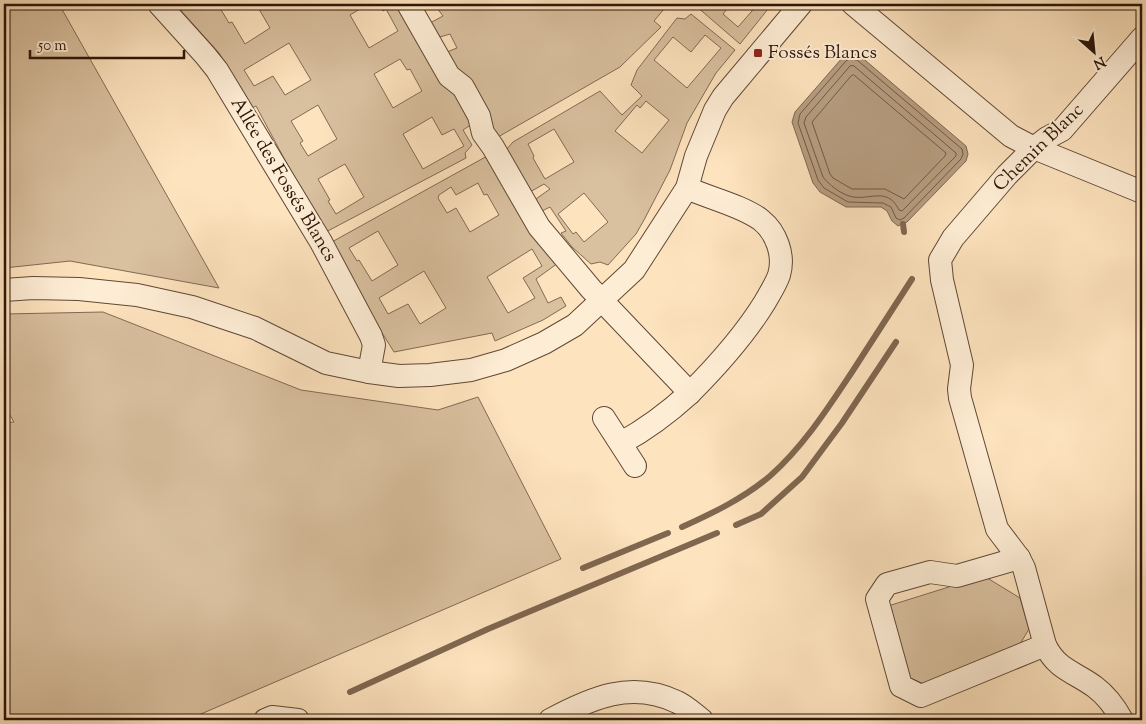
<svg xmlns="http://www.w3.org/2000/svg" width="1146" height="724" font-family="'Sorts Mill Goudy',serif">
<rect width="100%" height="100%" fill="#fde3be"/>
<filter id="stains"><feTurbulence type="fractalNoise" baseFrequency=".004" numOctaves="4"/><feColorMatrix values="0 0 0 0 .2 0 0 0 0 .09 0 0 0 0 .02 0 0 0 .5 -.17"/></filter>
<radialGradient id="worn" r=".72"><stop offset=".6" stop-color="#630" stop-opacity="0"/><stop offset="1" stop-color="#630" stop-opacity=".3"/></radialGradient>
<!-- green -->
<g fill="#d9c09f" stroke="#826a54" fill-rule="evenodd">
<path d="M 4,4 L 59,4 L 219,288 L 70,261 L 4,268 Z"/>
<path d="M 175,4 L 228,4 L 220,8 L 229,23 L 232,22 L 245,44 L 270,28 L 256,4 L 368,4 L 350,15 L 369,48 L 398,31 L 386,9 L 383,11 L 379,4 L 401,4 L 475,122 L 463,130 L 472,145 L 465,153 L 466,158 L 324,233 L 256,106 L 252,108 L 219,53 ZM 289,43 L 311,80 L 285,95 L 273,76 L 254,86 L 244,70 ZM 400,59 L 407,70 L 410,69 L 422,91 L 393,108 L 374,74 ZM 318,105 L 337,139 L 308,156 L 300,143 L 303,141 L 291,121 ZM 432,117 L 442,135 L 454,129 L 464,146 L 423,169 L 403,134 ZM 345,164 L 364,197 L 336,214 L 328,201 L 330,200 L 318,179 Z"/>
<path d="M 434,4 L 660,4 L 664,9 L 654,21 L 661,27 L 620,67 L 498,137 L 447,52 L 457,48 L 450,34 L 440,37 L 430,23 L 443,16 Z"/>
<path d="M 698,4 L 731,4 L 723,14 L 738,27 L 758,4 L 772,4 L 740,44 L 696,6 Z"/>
<path d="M 691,14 L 735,50 L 716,73 L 687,123 L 670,170 L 644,220 L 636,234 L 608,265 L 600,262 L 591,264 L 572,247 L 561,233 L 566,231 L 550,207 L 540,212 L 533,201 L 550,189 L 544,184 L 530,192 L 505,151 L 513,142 L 600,91 L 622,115 L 642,96 L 631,85 L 637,70 L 677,18 L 685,19 ZM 705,35 L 721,48 L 687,88 L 654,60 L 673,37 L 691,52 ZM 646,101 L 669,120 L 642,153 L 615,131 L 637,105 L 640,108 ZM 554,129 L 574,162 L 545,179 L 533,158 L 534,156 L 528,144 ZM 584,193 L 608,222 L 584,242 L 576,232 L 573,234 L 558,214 Z"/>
<path d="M 489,155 L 558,263 L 536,279 L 548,303 L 561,297 L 566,306 L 543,320 L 495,341 L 492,333 L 394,352 L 348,278 L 330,243 ZM 478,183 L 484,195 L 487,194 L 499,215 L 470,232 L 456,208 L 447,213 L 438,198 L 439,195 L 451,187 L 456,195 ZM 378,231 L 398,265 L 372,281 L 359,260 L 357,261 L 349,248 ZM 532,249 L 542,266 L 523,278 L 535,298 L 508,313 L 487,277 ZM 424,271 L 446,308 L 420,324 L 408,304 L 388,314 L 379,298 Z"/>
<path d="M 103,312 L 301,390 L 438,410 L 478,397 L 561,559 L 187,720 L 4,720 L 4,423 L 14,422 L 4,405 L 4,314 Z"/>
<path d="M 984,576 L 1020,598 L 1029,629 L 1017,649 L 926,685 L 908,677 L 888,606 Z"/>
</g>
<!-- water -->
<path fill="#b69d80" stroke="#7f6750" d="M 849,53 L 859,55 L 966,146 L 968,154 L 966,161 L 907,222 L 898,226 L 892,221 L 887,211 L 881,207 L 846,207 L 820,192 L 813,183 L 792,122 L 795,112 L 843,57 Z"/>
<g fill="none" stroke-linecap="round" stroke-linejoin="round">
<!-- shore -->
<g stroke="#715944" stroke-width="1">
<path d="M 850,59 L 857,60 L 962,149 L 963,154 L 961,159 L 904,218 L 900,220 L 896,218 L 891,207 L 883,203 L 848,202 L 824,188 L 818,180 L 798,123 L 800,114 L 846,61 Z"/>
<path d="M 854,66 L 956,153 L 956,156 L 902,211 L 899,210 C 887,185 868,202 849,196 C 840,193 829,185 823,177 L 804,123 L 806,117 L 850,66 Z"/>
<path d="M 854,75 L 946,153 L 945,156 L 904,199 L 885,189 L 852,189 L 833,178 L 830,174 L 812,122 L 851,76 Z"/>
</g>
<!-- stream -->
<g stroke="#7f6750" stroke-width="6">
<path d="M 903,224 L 904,232"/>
<path d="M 736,525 L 761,514 L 802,477 L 842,423 L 896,342"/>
<path d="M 682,527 C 713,513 744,498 770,476 C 803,447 828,408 852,372 C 872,341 892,310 912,279"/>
<path d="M 583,568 L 668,533"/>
<path d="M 350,692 L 488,629 L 717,533"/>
</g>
<!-- minor casing -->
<g stroke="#604836" stroke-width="24">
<g id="minor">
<path d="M 159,4 L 205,55 L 217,70 L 321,242 L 371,336 L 374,345 L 369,372"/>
<path d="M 408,4 L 449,76 L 463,87 L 479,116 L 483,133 L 493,147 L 539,227 L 591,289 L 690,393 C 718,365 744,336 765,302 C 770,293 776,284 779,275 C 785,255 776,232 761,220 C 743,206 709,198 687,188"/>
<path d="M 853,4 L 1011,136 L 1034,148 L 1142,192"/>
<path d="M 4,290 L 33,288 L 79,289 L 137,295 L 192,307 L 255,328 L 326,363 L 369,372 L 399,376 L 430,375 L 471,370 L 506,360 L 544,343 L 575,325 L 634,270 L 687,188 L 696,156 L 715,110 L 723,97 L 801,4"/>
<path d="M 604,418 L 635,466"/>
<path d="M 621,443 C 647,429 668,413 690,393"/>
<path d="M 1019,558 L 957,576 L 930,572 L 887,584 L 877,599 L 901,686 L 921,696 L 1045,645"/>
<path d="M 265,720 L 272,717 L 298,720"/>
<path d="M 550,720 C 591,698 631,680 677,702 C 686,706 694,714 702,720"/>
<path d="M 1122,720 C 1115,707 1107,696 1095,687 C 1075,672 1057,670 1045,645 L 1024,568 L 1019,558 L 997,529 L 960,398 L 959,389 L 962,365 L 942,280 L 940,260 L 953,238 L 1007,175 L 1034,148 L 1047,138 L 1062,130 L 1142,38"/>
</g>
</g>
<!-- minor -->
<use href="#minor" stroke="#feedd5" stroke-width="22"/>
</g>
<!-- markers -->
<rect fill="#8f2418" stroke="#feedd5" stroke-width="2" x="753" y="48" width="10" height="10" rx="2.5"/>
<g text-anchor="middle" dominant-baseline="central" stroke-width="4" stroke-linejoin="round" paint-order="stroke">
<!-- poi labels -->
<g font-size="19" fill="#2c1508" stroke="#feedd5" text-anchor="start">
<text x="768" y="53">Fossés Blancs</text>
</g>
<!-- street labels -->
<g font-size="19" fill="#2c1508" stroke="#feedd5">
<text transform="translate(1039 148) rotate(-44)">Chemin Blanc</text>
<text transform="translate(283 180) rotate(59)">Allée des Fossés Blancs</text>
</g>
</g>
<!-- margin -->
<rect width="1146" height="724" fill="none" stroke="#fde3be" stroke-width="20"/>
<rect x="5" y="5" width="1136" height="714" fill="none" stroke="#2c1508" stroke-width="2.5"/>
<rect x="10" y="10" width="1126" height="704" fill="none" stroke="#2c1508"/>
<!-- north arrow -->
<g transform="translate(1094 52) rotate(153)" stroke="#feedd5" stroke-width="4" paint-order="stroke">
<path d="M0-4L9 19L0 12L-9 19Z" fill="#2c1508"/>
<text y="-8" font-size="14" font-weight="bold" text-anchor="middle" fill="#2c1508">N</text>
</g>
<!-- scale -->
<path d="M30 50v8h154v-8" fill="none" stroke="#2c1508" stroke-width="2.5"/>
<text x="38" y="50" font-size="15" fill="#2c1508" stroke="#feedd5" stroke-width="4" paint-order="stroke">50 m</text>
<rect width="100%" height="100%" filter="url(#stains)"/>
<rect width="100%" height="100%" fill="url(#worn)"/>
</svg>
